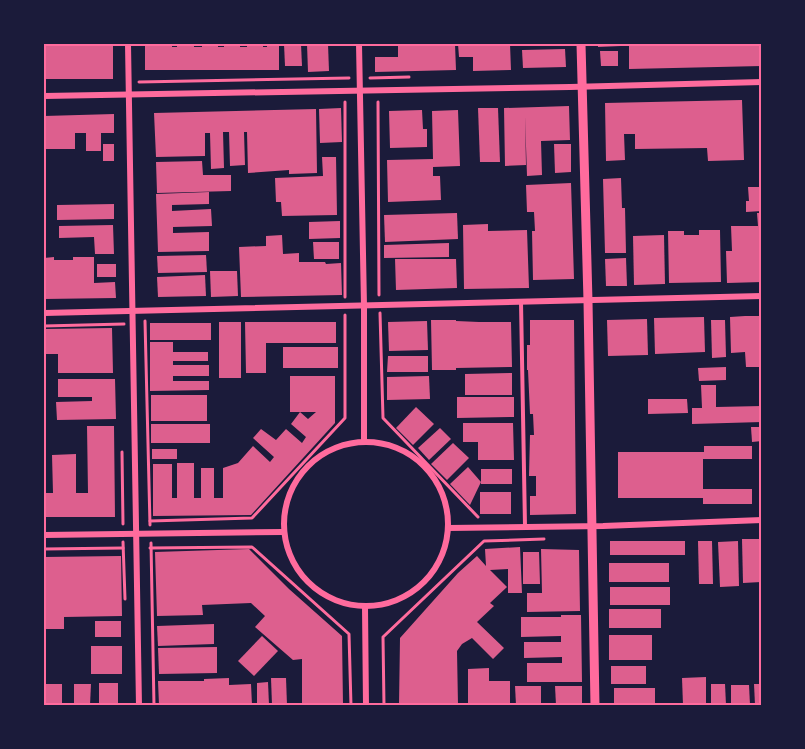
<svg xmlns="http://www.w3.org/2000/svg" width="805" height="749" font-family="'Work Sans',sans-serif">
<rect width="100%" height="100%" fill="#1b1b3a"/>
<!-- building -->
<g fill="#dd5f8e">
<rect x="44" y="44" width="69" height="35"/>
<path d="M 145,44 L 172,44 L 172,47 L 177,47 L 177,44 L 194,44 L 194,47 L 202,47 L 202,44 L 218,44 L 218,47 L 224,47 L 224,44 L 240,44 L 240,47 L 247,47 L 247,44 L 263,44 L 263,47 L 267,47 L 267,44 L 279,44 L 279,70 L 145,70 Z"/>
<path d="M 284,44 L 301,44 L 302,66 L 285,66 Z"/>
<path d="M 307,44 L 328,44 L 329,71 L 308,72 Z"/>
<path d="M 398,44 L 455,44 L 456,70 L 375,72 L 375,57 L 398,57 Z"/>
<path d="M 458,44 L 510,44 L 511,70 L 473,71 L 473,57 L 459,57 Z"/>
<path d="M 598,44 L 621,44 L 621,46 L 598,47 Z"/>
<path d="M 629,44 L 762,44 L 762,66 L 629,69 Z"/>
<path d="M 565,49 L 566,67 L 523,68 L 522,50 Z"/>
<path d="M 600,51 L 618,51 L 618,66 L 601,66 Z"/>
<path d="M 742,100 L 744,160 L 708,161 L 707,148 L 635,149 L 635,134 L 624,134 L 625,160 L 606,161 L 605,103 Z"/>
<path d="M 569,106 L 570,140 L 541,141 L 542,175 L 527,176 L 525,116 L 526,165 L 505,166 L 504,108 Z"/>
<path d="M 341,108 L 342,142 L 320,143 L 319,109 Z"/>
<path d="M 478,108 L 498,108 L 500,162 L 480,162 Z"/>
<path d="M 316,109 L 317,173 L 289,174 L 289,170 L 248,173 L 247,132 L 244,132 L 245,165 L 230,166 L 229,132 L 223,132 L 224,168 L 211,169 L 210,133 L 205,133 L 205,156 L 156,157 L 154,113 Z"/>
<path d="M 422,110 L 423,129 L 427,129 L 427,147 L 390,148 L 389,111 Z"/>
<path d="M 458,110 L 460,166 L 433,167 L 433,176 L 440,176 L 441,200 L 388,202 L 387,160 L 433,159 L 432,111 Z"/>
<path d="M 114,114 L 114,133 L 101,133 L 101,151 L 86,151 L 86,133 L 75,133 L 75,149 L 45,149 L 44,116 Z"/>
<rect x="103" y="144" width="11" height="17"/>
<path d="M 554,144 L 571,144 L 571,172 L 555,173 Z"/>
<path d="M 322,157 L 336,157 L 337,215 L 282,216 L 281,202 L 276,202 L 275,178 L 323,176 Z"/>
<path d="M 202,161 L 203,175 L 231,175 L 231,191 L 157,193 L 156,162 Z"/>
<path d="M 621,178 L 622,208 L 625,208 L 626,253 L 605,253 L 603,179 Z"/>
<path d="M 571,183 L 574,279 L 533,280 L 532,231 L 535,231 L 534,212 L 527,212 L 526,185 Z"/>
<path d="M 748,187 L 762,187 L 762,211 L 746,212 L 746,201 L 749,201 Z"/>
<path d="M 209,192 L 209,204 L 172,205 L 172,211 L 211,209 L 212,226 L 173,227 L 173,233 L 209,232 L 209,251 L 158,252 L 156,194 Z"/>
<path d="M 114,204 L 114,219 L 57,220 L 57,205 Z"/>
<path d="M 457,213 L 458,239 L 385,242 L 384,215 Z"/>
<path d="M 757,213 L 762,213 L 762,282 L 727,283 L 726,251 L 732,251 L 731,226 L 758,226 Z"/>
<path d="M 340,221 L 340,238 L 309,239 L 309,222 Z"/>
<path d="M 488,224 L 488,231 L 527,230 L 529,288 L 464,289 L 463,225 Z"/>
<path d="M 113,225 L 114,254 L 95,254 L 94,237 L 59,238 L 59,226 Z"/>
<path d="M 699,230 L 720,230 L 721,282 L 669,283 L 668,231 L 684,231 L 684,235 L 699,235 Z"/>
<path d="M 282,235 L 283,254 L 299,253 L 299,262 L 325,262 L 326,264 L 341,263 L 342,295 L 241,297 L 239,247 L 266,246 L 266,236 Z"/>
<path d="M 664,235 L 665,284 L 634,285 L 633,236 Z"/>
<path d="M 313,242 L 339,242 L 339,259 L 314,259 Z"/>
<path d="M 449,243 L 449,257 L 384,258 L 384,245 Z"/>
<path d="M 206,255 L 207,272 L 158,273 L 157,256 Z"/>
<path d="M 54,257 L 54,260 L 73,260 L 73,257 L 94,257 L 94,283 L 115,282 L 116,298 L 44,299 L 44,258 Z"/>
<path d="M 626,258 L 627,286 L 606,286 L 605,259 Z"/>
<path d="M 395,259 L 456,259 L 457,288 L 396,290 Z"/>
<rect x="97" y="264" width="19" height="13"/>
<path d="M 210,271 L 237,271 L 238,296 L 211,297 Z"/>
<path d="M 205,275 L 206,296 L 158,297 L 157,277 Z"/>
<path d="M 745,316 L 762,316 L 762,367 L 746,367 L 745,352 L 731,353 L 730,317 Z"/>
<path d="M 704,317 L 705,352 L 655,354 L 654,318 Z"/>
<path d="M 647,319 L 648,355 L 608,356 L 607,320 Z"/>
<path d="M 431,320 L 456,320 L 456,321 L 479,322 L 511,322 L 512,367 L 456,368 L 456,370 L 432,370 Z"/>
<path d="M 530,320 L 574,320 L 576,514 L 530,515 L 530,496 L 536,496 L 536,476 L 529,476 L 530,435 L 534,435 L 533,414 L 530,414 L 528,370 L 527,370 L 527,345 L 530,345 Z"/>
<path d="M 711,320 L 725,320 L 726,357 L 712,358 Z"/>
<path d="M 427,321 L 428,350 L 389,351 L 388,322 Z"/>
<rect x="219" y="322" width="22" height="56"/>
<path d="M 245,322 L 336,322 L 336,343 L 266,343 L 266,373 L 246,373 Z"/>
<rect x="150" y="323" width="61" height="17"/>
<path d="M 112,328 L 113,373 L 58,373 L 58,354 L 44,354 L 44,329 Z"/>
<path d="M 150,342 L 173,342 L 173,352 L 208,352 L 208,361 L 173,361 L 173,365 L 209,365 L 209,376 L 173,376 L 173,381 L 209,381 L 209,390 L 150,391 Z"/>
<rect x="283" y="347" width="55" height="21"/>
<path d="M 388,356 L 428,356 L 428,372 L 387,372 Z"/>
<path d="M 726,367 L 726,380 L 699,381 L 698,368 Z"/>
<path d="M 512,373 L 512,395 L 465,395 L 465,374 Z"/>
<path d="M 290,376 L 335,376 L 335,423 L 251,515 L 153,516 L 153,464 L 172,464 L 172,498 L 177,498 L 177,463 L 194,463 L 194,498 L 201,498 L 201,468 L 214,468 L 214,498 L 223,498 L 223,468 L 238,463 L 253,446 L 270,462 L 274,457 L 253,438 L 261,429 L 276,440 L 286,429 L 302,443 L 306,437 L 291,424 L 300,412 L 308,419 L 316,412 L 290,412 Z"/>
<path d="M 429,376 L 430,399 L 387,400 L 387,377 Z"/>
<path d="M 58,379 L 115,379 L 116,419 L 57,420 L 56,402 L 92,401 L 92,397 L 58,397 Z"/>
<rect x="44" y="381" width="2" height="40"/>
<path d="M 701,385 L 716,385 L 716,407 L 762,406 L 762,422 L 692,424 L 692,408 L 702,408 Z"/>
<rect x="151" y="395" width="56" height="26"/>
<path d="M 457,397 L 514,397 L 514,417 L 457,418 Z"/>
<path d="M 648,399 L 687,399 L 688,413 L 648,414 Z"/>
<path d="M 416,407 L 434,424 L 413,445 L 396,428 Z"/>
<path d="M 463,423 L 513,423 L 514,460 L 478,460 L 478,442 L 463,442 Z"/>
<rect x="151" y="424" width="59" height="19"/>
<path d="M 87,426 L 114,426 L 115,517 L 44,517 L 44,493 L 53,493 L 52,455 L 76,454 L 76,493 L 88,493 Z"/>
<path d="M 751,427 L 762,427 L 762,441 L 752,442 Z"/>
<path d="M 440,428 L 451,439 L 429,460 L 418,448 Z"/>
<path d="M 453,443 L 469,458 L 447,480 L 431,464 Z"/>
<path d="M 704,446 L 752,446 L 752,459 L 703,459 L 703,489 L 752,489 L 752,504 L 703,504 L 703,498 L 618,498 L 618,452 L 704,452 Z"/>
<rect x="152" y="449" width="25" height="10"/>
<path d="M 468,467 L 481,482 L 470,505 L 450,484 Z"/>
<rect x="481" y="469" width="31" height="15"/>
<rect x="480" y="492" width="31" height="22"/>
<path d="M 742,539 L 762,539 L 761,582 L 743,583 Z"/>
<rect x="610" y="541" width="75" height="14"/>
<path d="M 698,541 L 712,541 L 713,584 L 699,584 Z"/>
<path d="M 738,541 L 739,586 L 720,587 L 718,542 Z"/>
<path d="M 520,547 L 522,593 L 508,593 L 508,569 L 490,570 L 507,587 L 490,603 L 494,606 L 477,622 L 504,648 L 493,659 L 472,638 L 462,644 L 457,651 L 458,705 L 399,705 L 400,638 L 458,573 L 477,556 L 486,566 L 485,549 Z"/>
<path d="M 249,549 L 289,589 L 342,636 L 343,705 L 302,705 L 302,659 L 293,660 L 255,627 L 265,616 L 251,603 L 202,605 L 203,615 L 157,616 L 155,552 Z"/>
<path d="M 541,549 L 579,550 L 580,611 L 527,612 L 527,593 L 542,593 Z"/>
<path d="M 523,552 L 539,552 L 540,584 L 523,584 Z"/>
<path d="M 121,556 L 122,616 L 64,617 L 64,629 L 44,629 L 44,557 Z"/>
<rect x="609" y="563" width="60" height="19"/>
<rect x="610" y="587" width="60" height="18"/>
<rect x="609" y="609" width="52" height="19"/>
<path d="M 561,615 L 581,615 L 582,682 L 527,682 L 527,663 L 562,663 L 562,657 L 524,658 L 524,642 L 561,642 L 561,636 L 521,637 L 521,617 L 561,617 Z"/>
<rect x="95" y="621" width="26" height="16"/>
<path d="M 214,624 L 214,644 L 158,646 L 157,626 Z"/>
<rect x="609" y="635" width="43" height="25"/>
<path d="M 262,636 L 278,651 L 254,676 L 238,661 Z"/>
<rect x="91" y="646" width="31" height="28"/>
<path d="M 217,647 L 217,673 L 159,674 L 158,648 Z"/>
<rect x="611" y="666" width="35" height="18"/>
<path d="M 489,668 L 489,681 L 510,681 L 510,705 L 468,705 L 468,669 Z"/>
<path d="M 706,677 L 706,705 L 683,705 L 682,678 Z"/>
<path d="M 229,678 L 229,685 L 251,684 L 252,705 L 159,705 L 158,681 L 204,681 L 204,679 Z"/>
<path d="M 271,678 L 286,678 L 287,705 L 272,705 Z"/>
<path d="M 268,682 L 269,705 L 257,705 L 257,683 Z"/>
<rect x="99" y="683" width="19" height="22"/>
<rect x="44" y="684" width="18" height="21"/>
<path d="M 74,684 L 91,684 L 90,705 L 74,705 Z"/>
<path d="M 711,684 L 725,684 L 726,705 L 711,705 Z"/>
<path d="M 754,684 L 762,684 L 762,705 L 755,705 Z"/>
<path d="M 731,685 L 749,685 L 750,705 L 731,705 Z"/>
<path d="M 515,686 L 541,686 L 541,705 L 516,705 Z"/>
<path d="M 555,686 L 582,686 L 582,705 L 556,705 Z"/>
<rect x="614" y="688" width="41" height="17"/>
</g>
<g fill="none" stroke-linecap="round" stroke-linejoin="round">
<!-- path -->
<g stroke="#ff6b9d" stroke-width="3">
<path d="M 370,78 L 409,77"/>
<path d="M 139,82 L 349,78"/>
<path d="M 378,102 L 379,295"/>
<path d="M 345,297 L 345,102"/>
<path d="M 380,313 L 383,418 L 478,517"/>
<path d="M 145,321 L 150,525"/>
<path d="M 44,326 L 124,324"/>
<path d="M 122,452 L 123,524"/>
<path d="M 150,521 L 252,518 L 345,418 L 345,315"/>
<path d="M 123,542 L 125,599"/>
<path d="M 151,543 L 154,706"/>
<path d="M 150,548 L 252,547 L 349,634 L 351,706"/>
<path d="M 44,549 L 123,548"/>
<path d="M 384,706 L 383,637 L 484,541 L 544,539"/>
</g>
<!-- service -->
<path stroke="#ff6b9d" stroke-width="4" d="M 521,302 L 525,526"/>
<!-- minor -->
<g stroke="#ff6b9d" stroke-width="6">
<path d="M 128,44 L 139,706"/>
<path d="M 359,44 L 364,306 L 364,442"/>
<path d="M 44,96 L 570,87 L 762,82"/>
<path d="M 44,313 L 762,296"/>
<circle cx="366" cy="524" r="82"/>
<path d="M 448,528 L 603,526 L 762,520"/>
<path d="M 44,535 L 283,532"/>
<path d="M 365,607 L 366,706"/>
</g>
<!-- tertiary -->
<path stroke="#ff6b9d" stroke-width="9" d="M 581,44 L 588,301 L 595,706"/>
</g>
<!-- border -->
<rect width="805" height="749" fill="none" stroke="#1b1b3a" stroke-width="90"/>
<rect x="45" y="45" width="715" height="659" fill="none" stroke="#ff6b9d" stroke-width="2"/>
</svg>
